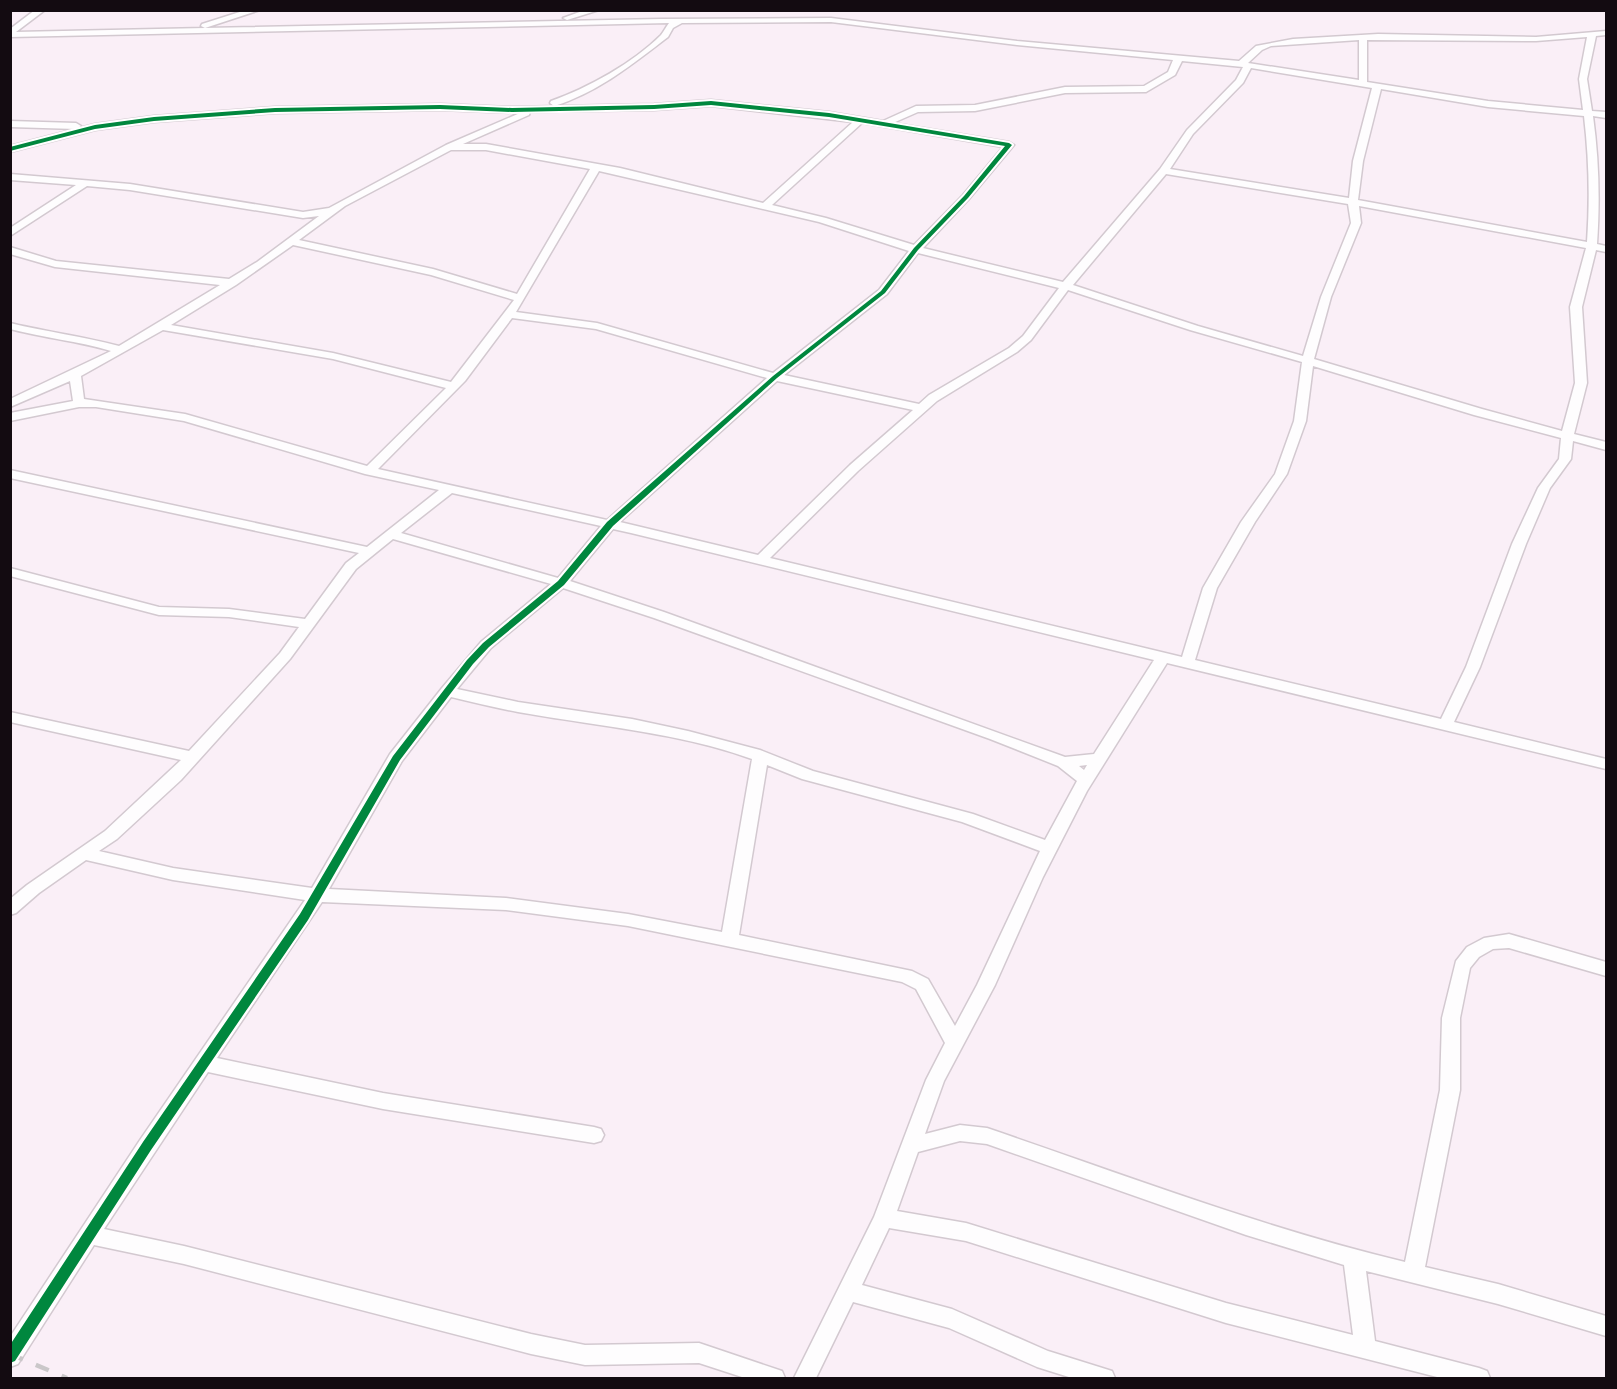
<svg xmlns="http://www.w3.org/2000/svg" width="1617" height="1389" font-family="'Noto Sans',sans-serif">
<rect width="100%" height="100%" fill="#faeff7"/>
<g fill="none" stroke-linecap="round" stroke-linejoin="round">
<!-- minor casing -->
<g stroke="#d3c9d0" stroke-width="3">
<g id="minor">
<path d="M 35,10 L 45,10 L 16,32 L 205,28 L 201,26 L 202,24 L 246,10 L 260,10 L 205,28 L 661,19 L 831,18 L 1017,41 L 1239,61 L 1256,46 L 1293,39 L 1378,34 L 1536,37 L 1606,31 L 1606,35 L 1596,36 L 1587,79 L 1592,111 L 1606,112 L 1606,118 L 1593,116 C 1599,160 1600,201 1597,244 L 1606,246 L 1606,252 L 1596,250 L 1582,307 L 1587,383 L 1574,434 L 1606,442 L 1606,450 L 1573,441 L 1571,459 L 1550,488 L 1526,544 L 1480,667 L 1454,722 L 1606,759 L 1606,769 L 1167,663 L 1087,791 L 1043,877 L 995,985 L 944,1081 L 925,1134 L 960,1125 L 987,1128 C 1125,1175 1263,1228 1405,1262 L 1440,1090 L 1442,1018 L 1456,961 L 1467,947 L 1484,938 L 1509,934 L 1606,962 L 1606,976 L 1509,948 L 1493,949 L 1479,957 L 1470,968 L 1460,1018 L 1460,1090 L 1425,1267 L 1498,1284 L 1606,1316 L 1606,1336 L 1498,1304 L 1366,1271 L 1375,1341 L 1479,1368 L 1487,1371 L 1490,1378 L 1441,1378 L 1226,1323 L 966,1241 L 889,1228 L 862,1285 L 952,1309 L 1048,1351 L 1112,1371 L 1115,1378 L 1072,1378 L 1037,1367 L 949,1328 L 853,1302 L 816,1378 L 794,1378 L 874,1217 L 926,1080 L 945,1043 L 916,989 L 902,982 L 628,926 L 506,910 L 322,902 L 217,1058 L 383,1093 L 594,1127 L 601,1129 L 604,1135 L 601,1141 L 594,1143 L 383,1109 L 208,1072 L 104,1229 L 184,1246 L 531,1334 L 585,1345 L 699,1343 L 782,1371 L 785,1378 L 745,1378 L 699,1363 L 585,1365 L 531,1354 L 184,1264 L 94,1245 L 18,1364 L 10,1367 L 10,1337 L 140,1140 L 305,900 L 173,880 L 86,860 L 39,893 L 16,913 L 10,915 L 10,899 L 27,885 L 105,831 L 181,760 L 10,722 L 10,712 L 189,751 L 280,653 L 299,627 L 229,617 L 159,615 L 10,576 L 10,568 L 159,607 L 229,609 L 305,619 L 346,563 L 359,553 L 10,478 L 10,470 L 367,547 L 439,490 L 365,474 L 184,421 L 96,407 L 79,407 L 10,421 L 10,413 L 73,401 L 70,381 L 10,407 L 10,399 L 111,351 C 78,341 44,338 10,329 L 10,323 C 47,332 82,336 119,346 L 220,285 L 55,267 L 10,254 L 10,247 L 56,261 L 229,279 L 257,262 L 319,216 L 303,218 L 130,190 L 87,186 L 10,236 L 10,228 L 76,185 L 10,180 L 10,174 L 130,184 L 303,212 L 329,208 L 446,145 L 520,113 L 440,110 L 275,113 L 154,122 L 95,130 L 10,152 L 10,146 L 95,124 L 154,116 L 275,107 L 440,104 L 512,107 L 654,104 L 711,100 L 829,112 L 883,121 L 916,106 L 975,105 L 1065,87 L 1144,86 L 1168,72 L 1173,60 L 1017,45 L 831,22 L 682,23 L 673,28 L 668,37 C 633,64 597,93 554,106 L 550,103 L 551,101 C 588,88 633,63 661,35 C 664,31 666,27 669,23 L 10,37 L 10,29 ZM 1587,37 L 1579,79 L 1583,110 L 1488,101 L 1367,82 L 1367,40 L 1536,41 ZM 1359,40 L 1359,80 L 1248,63 L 1262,50 L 1271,46 ZM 1182,61 L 1243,67 L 1236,80 L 1187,130 L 1160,169 L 1063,282 L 923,248 L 969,199 L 1014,145 L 1009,142 L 893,123 L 918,112 L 975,111 L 1065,93 L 1146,92 L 1175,75 ZM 1251,68 L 1372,88 L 1353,161 L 1349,198 L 1170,169 L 1193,134 L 1243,83 ZM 1381,89 L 1488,107 L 1584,116 C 1589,158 1590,199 1587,242 L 1358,200 L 1363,161 ZM 711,106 L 853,122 L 763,203 L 620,168 L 486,144 L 463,144 L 529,115 L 530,112 L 654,110 ZM 862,123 L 1003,147 L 963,195 L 914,245 L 826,218 L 772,205 ZM 451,150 L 486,150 L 590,169 L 517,294 L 433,269 L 299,240 L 345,206 ZM 599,171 L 819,222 L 909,251 L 879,290 L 773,373 L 597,323 L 516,312 ZM 1166,174 L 1348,204 L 1351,223 L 1321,297 L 1303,356 L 1198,326 L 1073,285 ZM 1359,206 L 1586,248 L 1570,307 L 1575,383 L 1562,431 L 1482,409 L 1314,359 L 1331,297 L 1361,223 ZM 293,245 L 431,275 L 514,300 L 451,382 L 333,353 L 171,325 L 236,285 ZM 918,253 L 1059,288 L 1023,336 L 1009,348 L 929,395 L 919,404 L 784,375 L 887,294 ZM 1068,290 L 1190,330 L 1302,362 L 1294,421 L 1275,474 L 1241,522 L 1203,588 L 1182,657 L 770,558 L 858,471 L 937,401 L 1017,352 L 1031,340 ZM 512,318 L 596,329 L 767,378 L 607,520 L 378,469 L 465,381 ZM 163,330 L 333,359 L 446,388 L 367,466 L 185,414 L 84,399 L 81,376 ZM 1313,366 L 1474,415 L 1561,438 L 1559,459 L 1538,488 L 1512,544 L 1466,667 L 1441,719 L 1195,660 L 1217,588 L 1255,522 L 1287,474 L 1306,421 ZM 777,381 L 913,410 L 850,465 L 758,555 L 620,522 ZM 452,493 L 601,526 L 558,578 L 401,533 ZM 613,529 L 631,533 L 1154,660 L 1094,754 L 1065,757 L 664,612 L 570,581 ZM 393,539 L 551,584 L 481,642 L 442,688 L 390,754 L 312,888 L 173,868 L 99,851 L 117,839 L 181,780 L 290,659 L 356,569 ZM 563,588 L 654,618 L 990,739 L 1058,766 L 1077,781 L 1045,840 L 973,814 L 813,771 L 760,750 L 688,731 L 632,719 L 518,702 L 457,689 L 491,648 ZM 451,697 C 473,702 496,708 518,712 C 596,726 677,732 752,759 L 722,932 L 628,914 L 506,898 L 329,889 L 402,761 ZM 767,765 L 802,779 L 962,822 L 1040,851 L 977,985 L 955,1026 L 928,979 L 912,971 L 739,935 ZM 1087,765 L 1084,770 L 1079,766 ZM 960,1141 L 987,1144 L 1246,1235 L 1344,1265 L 1353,1335 L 1226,1303 L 966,1223 L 897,1211 L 918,1152 Z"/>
<path d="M 585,10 L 599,10 L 567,20 L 563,18 Z"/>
<path d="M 10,121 L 76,123 L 81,126 L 76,129 L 10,127 Z"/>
</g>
</g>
<!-- minor -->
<use href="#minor" fill="#fefdfe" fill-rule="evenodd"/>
<!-- rail -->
<path stroke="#cac7c9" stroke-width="4.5" stroke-dasharray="14 14" stroke-linecap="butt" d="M 10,1354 L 67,1378"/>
<!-- cycleway casing -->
<g stroke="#fff" stroke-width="4">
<path id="cycleway" d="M 711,101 L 829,113 L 1009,143 L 1012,145 L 968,198 L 918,250 L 885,293 L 777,378 L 613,526 L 564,585 L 489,647 L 473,664 L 400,760 L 308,920 L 151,1150 L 15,1361 L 10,1363 L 10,1345 L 143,1142 L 300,914 L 393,756 L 467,660 L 483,643 L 558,581 L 607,522 L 773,376 L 881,291 L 914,248 L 964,196 L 1005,146 L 829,117 L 711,105 L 654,109 L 512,112 L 440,109 L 275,112 L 154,121 L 95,129 L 10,151 L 10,147 L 95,125 L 154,117 L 275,108 L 440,105 L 512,108 L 654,105 Z"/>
</g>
<!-- cycleway -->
<use href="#cycleway" fill="#00873e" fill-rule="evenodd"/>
</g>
<!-- border -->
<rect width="1617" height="1389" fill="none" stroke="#130b11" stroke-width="24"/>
</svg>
